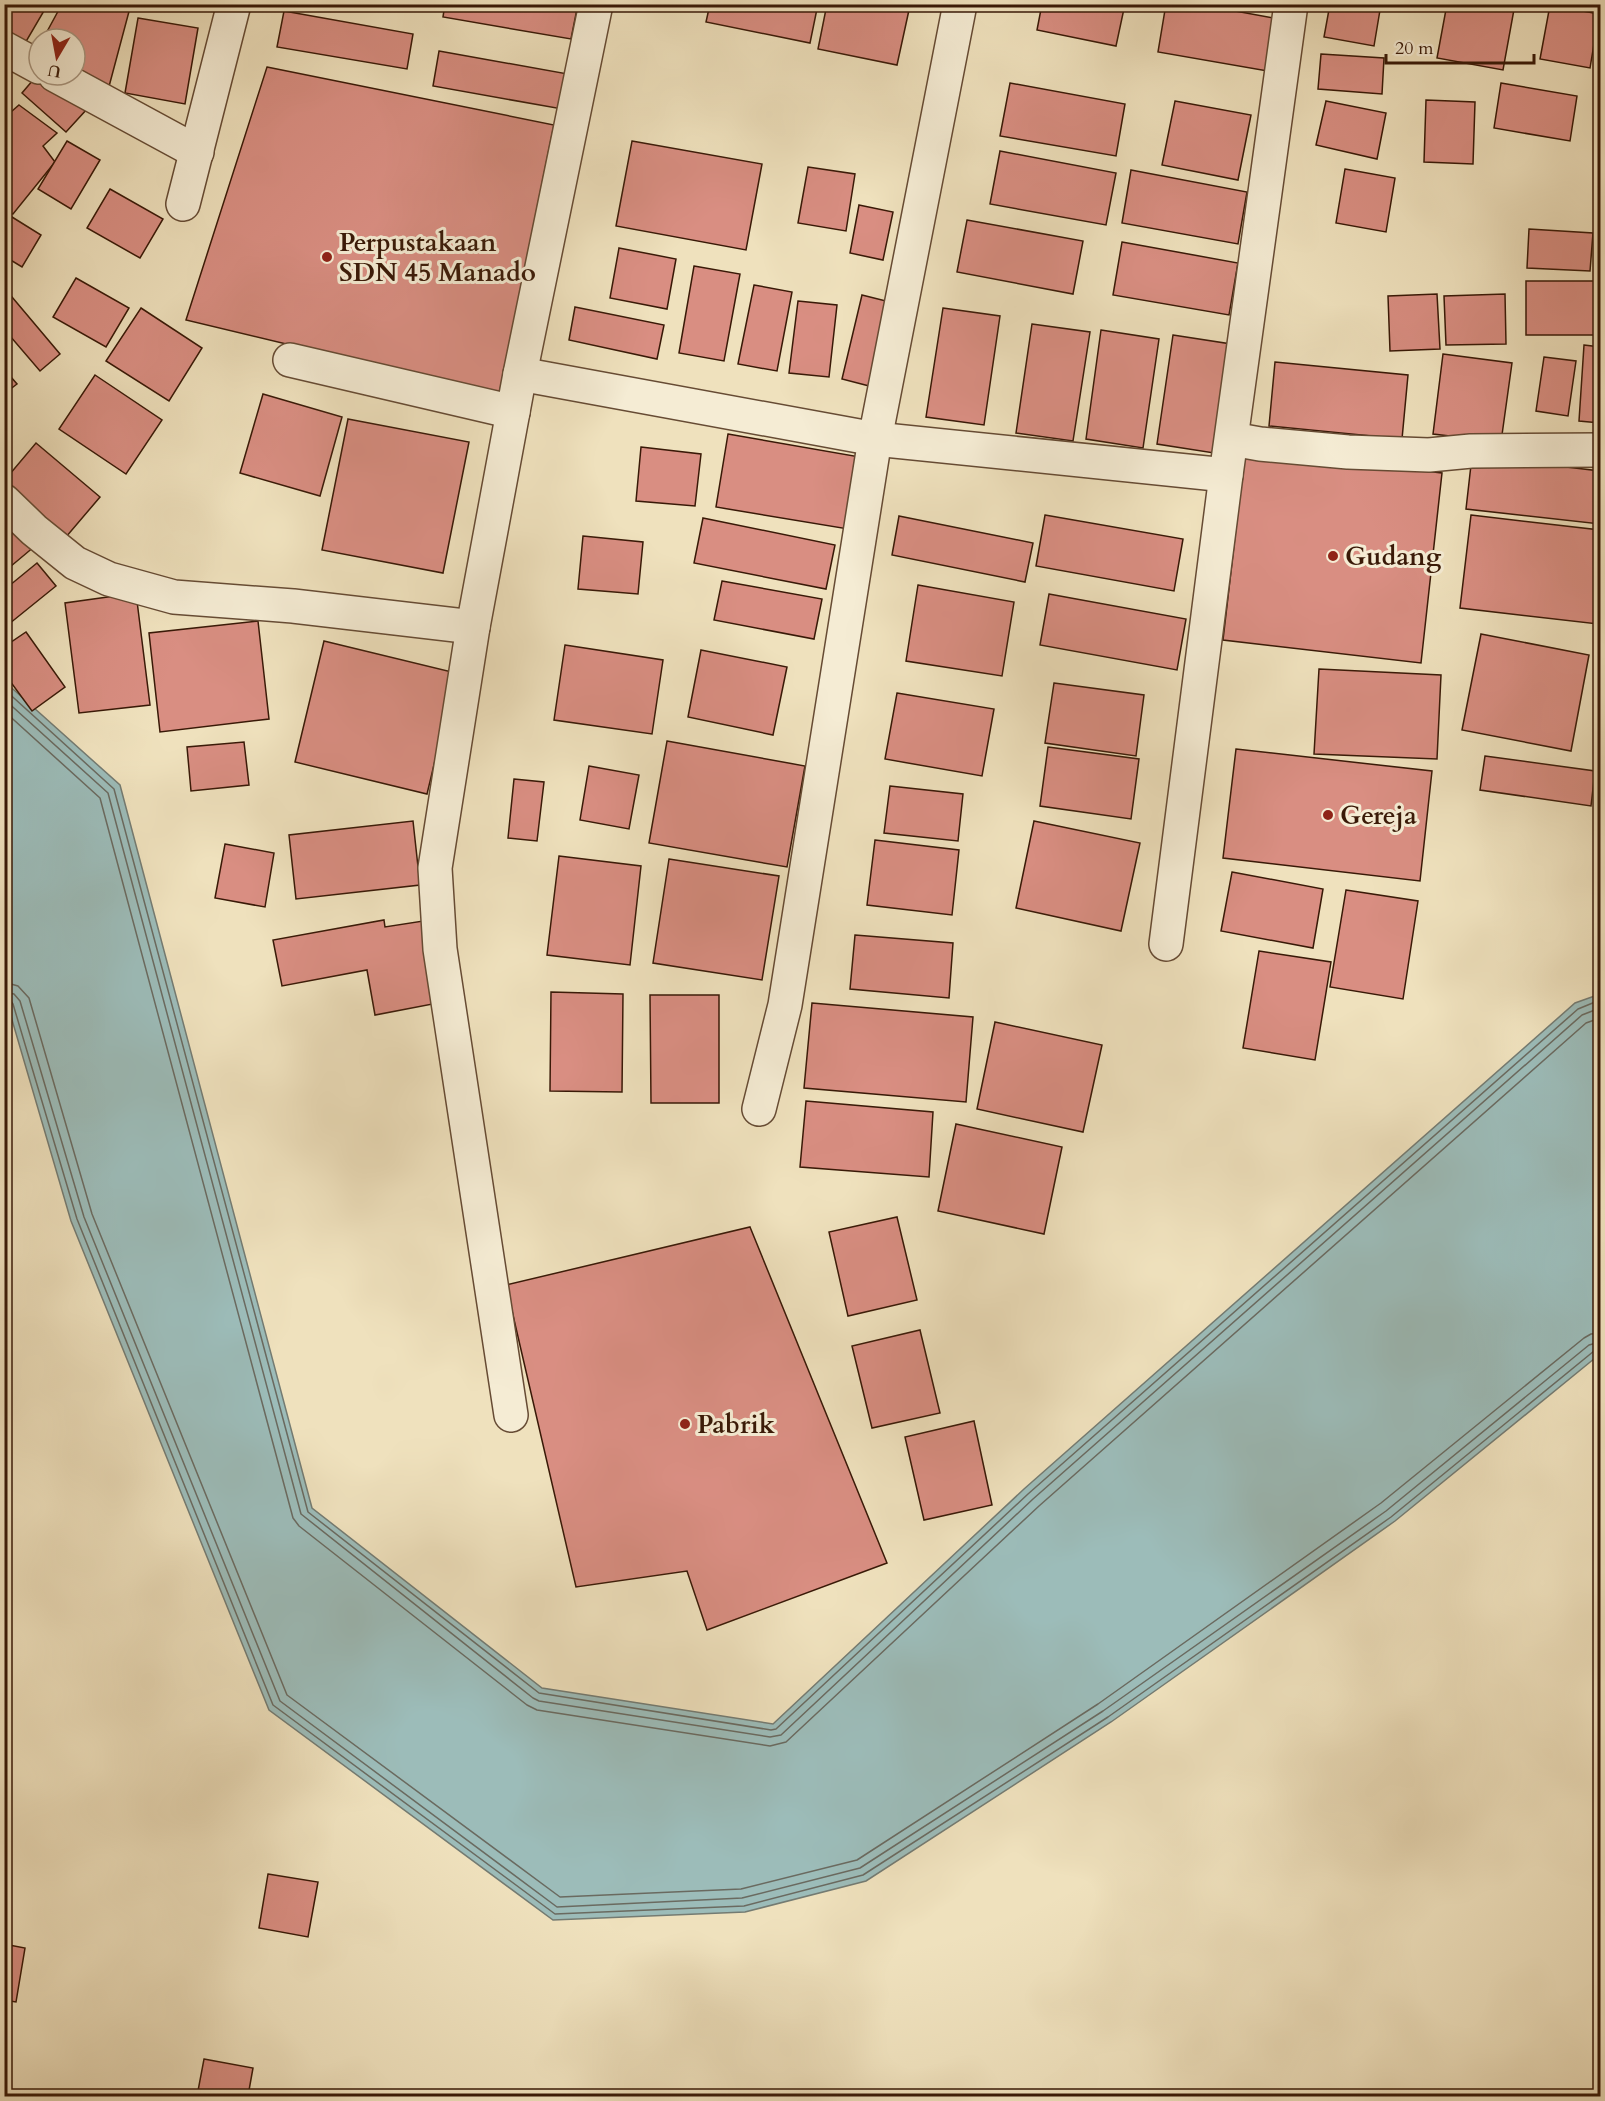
<svg xmlns="http://www.w3.org/2000/svg" width="1605" height="2101" font-family="Cardo,serif">
<rect width="100%" height="100%" fill="#efe1bd"/>
<filter id="stains"><feTurbulence type="fractalNoise" baseFrequency=".00333" numOctaves="4"/><feColorMatrix values="0 0 0 0 .2 0 0 0 0 .09 0 0 0 0 .02 0 0 0 .5 -.17"/></filter>
<radialGradient id="worn" r=".72"><stop offset=".6" stop-color="#630" stop-opacity="0"/><stop offset="1" stop-color="#630" stop-opacity=".3"/></radialGradient>
<!-- water -->
<path fill="#9cbcb9" stroke="#747b72" stroke-width="1.5" d="M 4,681 L 120,785 L 312,1508 L 542,1688 L 773,1724 L 1024,1489 L 1575,1003 L 1600,994 L 1600,1354 L 1395,1521 L 1111,1722 L 866,1881 L 745,1912 L 553,1920 L 269,1710 L 71,1221 L 5,996 Z"/>
<g fill="none" stroke-linecap="round" stroke-linejoin="round">
<!-- shore -->
<g stroke="#6a6a60" stroke-width="1.5">
<path d="M 4,689 L 114,789 L 308,1512 L 539,1693 L 771,1730 L 776,1729 L 1028,1494 L 1578,1009 L 1600,1000"/>
<path d="M 4,699 L 108,793 L 301,1514 L 533,1698 L 539,1701 L 770,1737 L 781,1735 L 1033,1499 L 1582,1015 L 1600,1008"/>
<path d="M 4,711 L 100,798 L 293,1518 L 299,1526 L 527,1705 L 537,1710 L 770,1746 L 786,1742 L 1039,1506 L 1586,1023 L 1600,1018"/>
<path d="M 4,982 L 18,986 L 29,998 L 92,1214 L 287,1695 L 560,1897 L 741,1889 L 857,1860 L 1098,1704 L 1381,1503 L 1584,1338 L 1591,1334 L 1600,1333"/>
<path d="M 4,992 L 14,994 L 20,1001 L 84,1217 L 280,1701 L 557,1907 L 742,1898 L 860,1868 L 1103,1711 L 1386,1511 L 1589,1345 L 1600,1342"/>
<path d="M 4,999 L 10,1000 L 13,1004 L 77,1219 L 273,1705 L 555,1914 L 744,1906 L 863,1875 L 1108,1717 L 1391,1517 L 1594,1351 L 1600,1349"/>
</g>
</g>
<!-- building -->
<g fill="#d98e82" stroke="#391907" stroke-width="1.5">
<path d="M 4,4 L 48,4 L 24,45 L 4,34 Z"/>
<path d="M 62,4 L 131,4 L 107,94 L 75,72 L 75,39 L 43,39 Z"/>
<path d="M 445,4 L 578,4 L 571,39 L 443,17 Z"/>
<path d="M 710,4 L 818,4 L 810,43 L 706,22 Z"/>
<path d="M 827,4 L 879,4 L 909,10 L 897,65 L 818,49 Z"/>
<path d="M 1042,4 L 1125,4 L 1116,46 L 1037,30 Z"/>
<path d="M 1166,4 L 1197,4 L 1284,20 L 1274,72 L 1158,52 Z"/>
<path d="M 1330,4 L 1381,4 L 1374,46 L 1324,37 Z"/>
<path d="M 1447,4 L 1515,4 L 1503,70 L 1437,58 Z"/>
<path d="M 1550,5 L 1599,14 L 1590,68 L 1540,59 Z"/>
<path d="M 284,11 L 413,34 L 407,69 L 277,47 Z"/>
<path d="M 138,18 L 198,28 L 185,104 L 125,93 Z"/>
<path d="M 439,51 L 568,74 L 562,109 L 433,86 Z"/>
<path d="M 1321,54 L 1384,58 L 1382,94 L 1318,89 Z"/>
<path d="M 267,67 L 554,125 L 499,395 L 186,320 Z"/>
<path d="M 39,73 L 87,109 L 66,132 L 22,93 Z"/>
<path d="M 1010,83 L 1125,104 L 1116,156 L 1000,136 Z"/>
<path d="M 1501,83 L 1577,96 L 1570,141 L 1494,128 Z"/>
<path d="M 1426,100 L 1475,102 L 1473,164 L 1424,162 Z"/>
<path d="M 1175,101 L 1251,115 L 1238,180 L 1162,165 Z"/>
<path d="M 1326,101 L 1386,113 L 1377,159 L 1316,145 Z"/>
<path d="M 19,105 L 57,133 L 43,146 L 55,162 L 13,214 L 4,213 L 4,118 Z"/>
<path d="M 67,141 L 100,160 L 71,209 L 38,189 Z"/>
<path d="M 632,141 L 762,164 L 746,250 L 616,226 Z"/>
<path d="M 1000,151 L 1116,173 L 1106,225 L 990,204 Z"/>
<path d="M 808,167 L 855,174 L 846,231 L 798,223 Z"/>
<path d="M 1345,169 L 1395,178 L 1386,232 L 1336,223 Z"/>
<path d="M 1131,170 L 1247,192 L 1238,244 L 1122,223 Z"/>
<path d="M 110,189 L 163,219 L 140,258 L 87,228 Z"/>
<path d="M 859,205 L 893,212 L 883,260 L 850,253 Z"/>
<path d="M 12,217 L 41,235 L 22,267 L 4,256 L 4,230 Z"/>
<path d="M 967,220 L 1083,241 L 1073,294 L 957,272 Z"/>
<path d="M 1529,229 L 1593,233 L 1590,271 L 1527,268 Z"/>
<path d="M 1122,242 L 1238,263 L 1229,315 L 1113,295 Z"/>
<path d="M 619,248 L 676,259 L 667,309 L 610,298 Z"/>
<path d="M 694,266 L 740,274 L 724,361 L 679,353 Z"/>
<path d="M 76,278 L 129,308 L 106,347 L 53,317 Z"/>
<rect x="1526" y="281" width="74" height="54"/>
<path d="M 754,285 L 792,292 L 777,371 L 738,364 Z"/>
<path d="M 1437,294 L 1440,349 L 1390,351 L 1388,296 Z"/>
<path d="M 1505,294 L 1506,344 L 1446,345 L 1444,296 Z"/>
<path d="M 862,295 L 898,304 L 877,388 L 842,379 Z"/>
<path d="M 12,297 L 60,354 L 40,371 L 4,329 L 4,303 Z"/>
<path d="M 798,301 L 837,305 L 829,377 L 789,373 Z"/>
<path d="M 575,307 L 664,325 L 657,359 L 569,340 Z"/>
<path d="M 141,308 L 202,348 L 169,401 L 106,361 Z"/>
<path d="M 943,308 L 1000,316 L 984,425 L 926,417 Z"/>
<path d="M 1032,324 L 1090,332 L 1073,441 L 1016,433 Z"/>
<path d="M 1101,330 L 1159,339 L 1143,448 L 1086,439 Z"/>
<path d="M 1173,335 L 1231,344 L 1214,453 L 1157,444 Z"/>
<path d="M 1584,345 L 1600,347 L 1600,423 L 1579,421 Z"/>
<path d="M 1443,354 L 1512,363 L 1501,442 L 1433,434 Z"/>
<path d="M 1544,357 L 1576,361 L 1568,416 L 1536,411 Z"/>
<path d="M 1275,362 L 1408,375 L 1402,439 L 1269,426 Z"/>
<path d="M 4,369 L 17,384 L 4,394 Z"/>
<path d="M 95,375 L 162,420 L 126,474 L 59,429 Z"/>
<path d="M 263,394 L 342,417 L 320,496 L 240,473 Z"/>
<path d="M 348,419 L 469,442 L 443,573 L 322,550 Z"/>
<path d="M 728,434 L 860,457 L 848,529 L 716,507 Z"/>
<path d="M 36,443 L 100,497 L 66,537 L 4,485 L 4,481 Z"/>
<path d="M 641,447 L 701,454 L 695,506 L 636,501 Z"/>
<path d="M 1245,450 L 1442,473 L 1421,663 L 1223,640 Z"/>
<path d="M 1472,456 L 1600,471 L 1600,524 L 1466,509 Z"/>
<path d="M 1045,515 L 1183,539 L 1174,591 L 1036,566 Z"/>
<path d="M 1471,515 L 1600,530 L 1600,606 L 1598,624 L 1460,608 Z"/>
<path d="M 899,516 L 1033,543 L 1025,582 L 892,555 Z"/>
<path d="M 703,518 L 835,545 L 826,589 L 694,563 Z"/>
<path d="M 16,524 L 35,546 L 4,572 L 4,534 Z"/>
<path d="M 583,536 L 643,542 L 638,594 L 578,589 Z"/>
<path d="M 37,563 L 56,586 L 4,628 L 4,590 Z"/>
<path d="M 722,581 L 822,599 L 814,639 L 714,620 Z"/>
<path d="M 918,585 L 1014,602 L 1002,676 L 906,661 Z"/>
<path d="M 136,593 L 150,705 L 79,713 L 65,603 Z"/>
<path d="M 1049,594 L 1186,619 L 1177,670 L 1040,645 Z"/>
<path d="M 258,621 L 269,719 L 160,732 L 149,633 Z"/>
<path d="M 26,632 L 65,687 L 32,711 L 4,673 L 4,647 Z"/>
<path d="M 1481,634 L 1589,655 L 1571,751 L 1462,730 Z"/>
<path d="M 324,641 L 456,673 L 427,794 L 295,762 Z"/>
<path d="M 565,645 L 663,660 L 652,734 L 554,720 Z"/>
<path d="M 701,650 L 787,667 L 773,735 L 688,717 Z"/>
<path d="M 1319,669 L 1441,675 L 1437,759 L 1314,754 Z"/>
<path d="M 1054,683 L 1144,695 L 1136,756 L 1045,743 Z"/>
<path d="M 897,693 L 994,709 L 982,776 L 885,759 Z"/>
<path d="M 667,741 L 805,766 L 787,867 L 649,843 Z"/>
<path d="M 244,742 L 249,785 L 191,791 L 187,747 Z"/>
<path d="M 1048,747 L 1139,759 L 1131,819 L 1040,806 Z"/>
<path d="M 1236,749 L 1432,771 L 1420,881 L 1223,858 Z"/>
<path d="M 1485,756 L 1595,771 L 1591,806 L 1480,790 Z"/>
<path d="M 589,766 L 639,775 L 629,829 L 580,820 Z"/>
<path d="M 514,779 L 544,782 L 537,841 L 508,838 Z"/>
<path d="M 890,786 L 963,794 L 958,841 L 884,833 Z"/>
<path d="M 413,821 L 420,885 L 296,899 L 289,835 Z"/>
<path d="M 1034,821 L 1140,843 L 1121,931 L 1016,908 Z"/>
<path d="M 875,840 L 959,850 L 952,915 L 867,905 Z"/>
<path d="M 225,844 L 274,853 L 265,907 L 215,898 Z"/>
<path d="M 559,856 L 641,866 L 630,965 L 547,955 Z"/>
<path d="M 669,859 L 779,876 L 762,980 L 653,963 Z"/>
<path d="M 1232,872 L 1323,889 L 1313,948 L 1221,931 Z"/>
<path d="M 1346,890 L 1418,901 L 1403,999 L 1330,987 Z"/>
<path d="M 384,920 L 385,927 L 423,921 L 438,1003 L 375,1015 L 367,970 L 282,986 L 273,940 Z"/>
<path d="M 855,935 L 953,943 L 949,998 L 850,989 Z"/>
<path d="M 1259,951 L 1331,962 L 1315,1060 L 1243,1048 Z"/>
<path d="M 551,992 L 623,994 L 622,1092 L 550,1091 Z"/>
<path d="M 650,995 L 719,995 L 719,1103 L 651,1103 Z"/>
<path d="M 812,1003 L 973,1017 L 966,1102 L 804,1088 Z"/>
<path d="M 995,1022 L 1102,1045 L 1083,1132 L 977,1109 Z"/>
<path d="M 806,1101 L 933,1112 L 929,1177 L 800,1167 Z"/>
<path d="M 956,1124 L 1062,1147 L 1044,1234 L 938,1211 Z"/>
<path d="M 897,1217 L 917,1300 L 848,1316 L 829,1232 Z"/>
<path d="M 750,1227 L 887,1563 L 707,1630 L 687,1571 L 576,1587 L 506,1285 Z"/>
<path d="M 920,1330 L 940,1413 L 872,1428 L 852,1346 Z"/>
<path d="M 974,1421 L 992,1505 L 924,1520 L 905,1437 Z"/>
<path d="M 268,1874 L 318,1882 L 308,1937 L 259,1928 Z"/>
<path d="M 4,1944 L 25,1948 L 16,2002 L 4,2000 Z"/>
<path d="M 204,2059 L 253,2068 L 248,2096 L 197,2096 Z"/>
<path d="M 4,2088 L 28,2095 L 27,2096 L 4,2096 Z"/>
</g>
<g fill="none" stroke-linecap="round" stroke-linejoin="round">
<!-- minor casing -->
<g stroke="#664b34" stroke-width="36">
<g id="minor">
<path d="M 4,48 L 39,67"/>
<path d="M 55,75 L 197,152"/>
<path d="M 183,204 L 234,4"/>
<path d="M 290,360 L 513,412"/>
<path d="M 520,374 L 875,439 L 1226,475"/>
<path d="M 1232,439 L 1260,444 L 1348,452 L 1429,455 L 1471,451 L 1600,450"/>
<path d="M 4,501 L 34,530 L 75,563 L 109,579 L 174,597 L 293,606 L 473,627"/>
<path d="M 1166,944 L 1226,475 L 1291,4"/>
<path d="M 759,1109 L 785,1005 L 875,439 L 960,4"/>
<path d="M 511,1415 L 440,949 L 435,868 L 473,627 L 520,374 L 596,4"/>
</g>
</g>
<!-- minor -->
<use href="#minor" stroke="#f5ecd4" stroke-width="33"/>
</g>
<!-- markers -->
<g fill="#8f2418" stroke="#f5ecd4" stroke-width="2">
<circle cx="327" cy="257" r="6"/>
<circle cx="1333" cy="556" r="6"/>
<circle cx="1328" cy="815" r="6"/>
<circle cx="685" cy="1424" r="6"/>
</g>
<g text-anchor="middle" dominant-baseline="central" stroke-width="6" stroke-linejoin="round" paint-order="stroke">
<!-- poi labels -->
<g font-size="26" font-weight="bold" fill="#391907" stroke="#f5ecd4" text-anchor="start">
<text x="339" y="242">Perpustakaan<tspan x="339" dy="30">SDN 45 Manado</tspan></text>
<text x="1345" y="556">Gudang</text>
<text x="1340" y="815">Gereja</text>
<text x="697" y="1424">Pabrik</text>
</g>
</g>
<!-- margin -->
<rect width="1605" height="2101" fill="none" stroke="#efe1bd" stroke-width="24"/>
<rect x="6" y="6" width="1593" height="2089" fill="none" stroke="#391907" stroke-width="3"/>
<rect x="12" y="12" width="1581" height="2077" fill="none" stroke="#391907" stroke-width="1.5"/>
<!-- north arrow -->
<g transform="translate(57 57) rotate(190)"><circle r="28" fill="#f5ecd4" stroke="#aa9882" stroke-width="1.5"/>
<path d="M0-4.5L10 22L0 15L-10 22Z" fill="#8f2418"/>
<text y="-9" font-size="16" font-weight="bold" text-anchor="middle" fill="#391907">U</text>
</g>
<!-- scale -->
<path d="M1386 54v9h148v-9" fill="none" stroke="#391907" stroke-width="3"/>
<text x="1395" y="54" font-size="18" fill="#391907" stroke="#f5ecd4" stroke-width="4.5" paint-order="stroke">20 m</text>
<rect width="100%" height="100%" filter="url(#stains)"/>
<rect width="100%" height="100%" fill="url(#worn)"/>
</svg>
